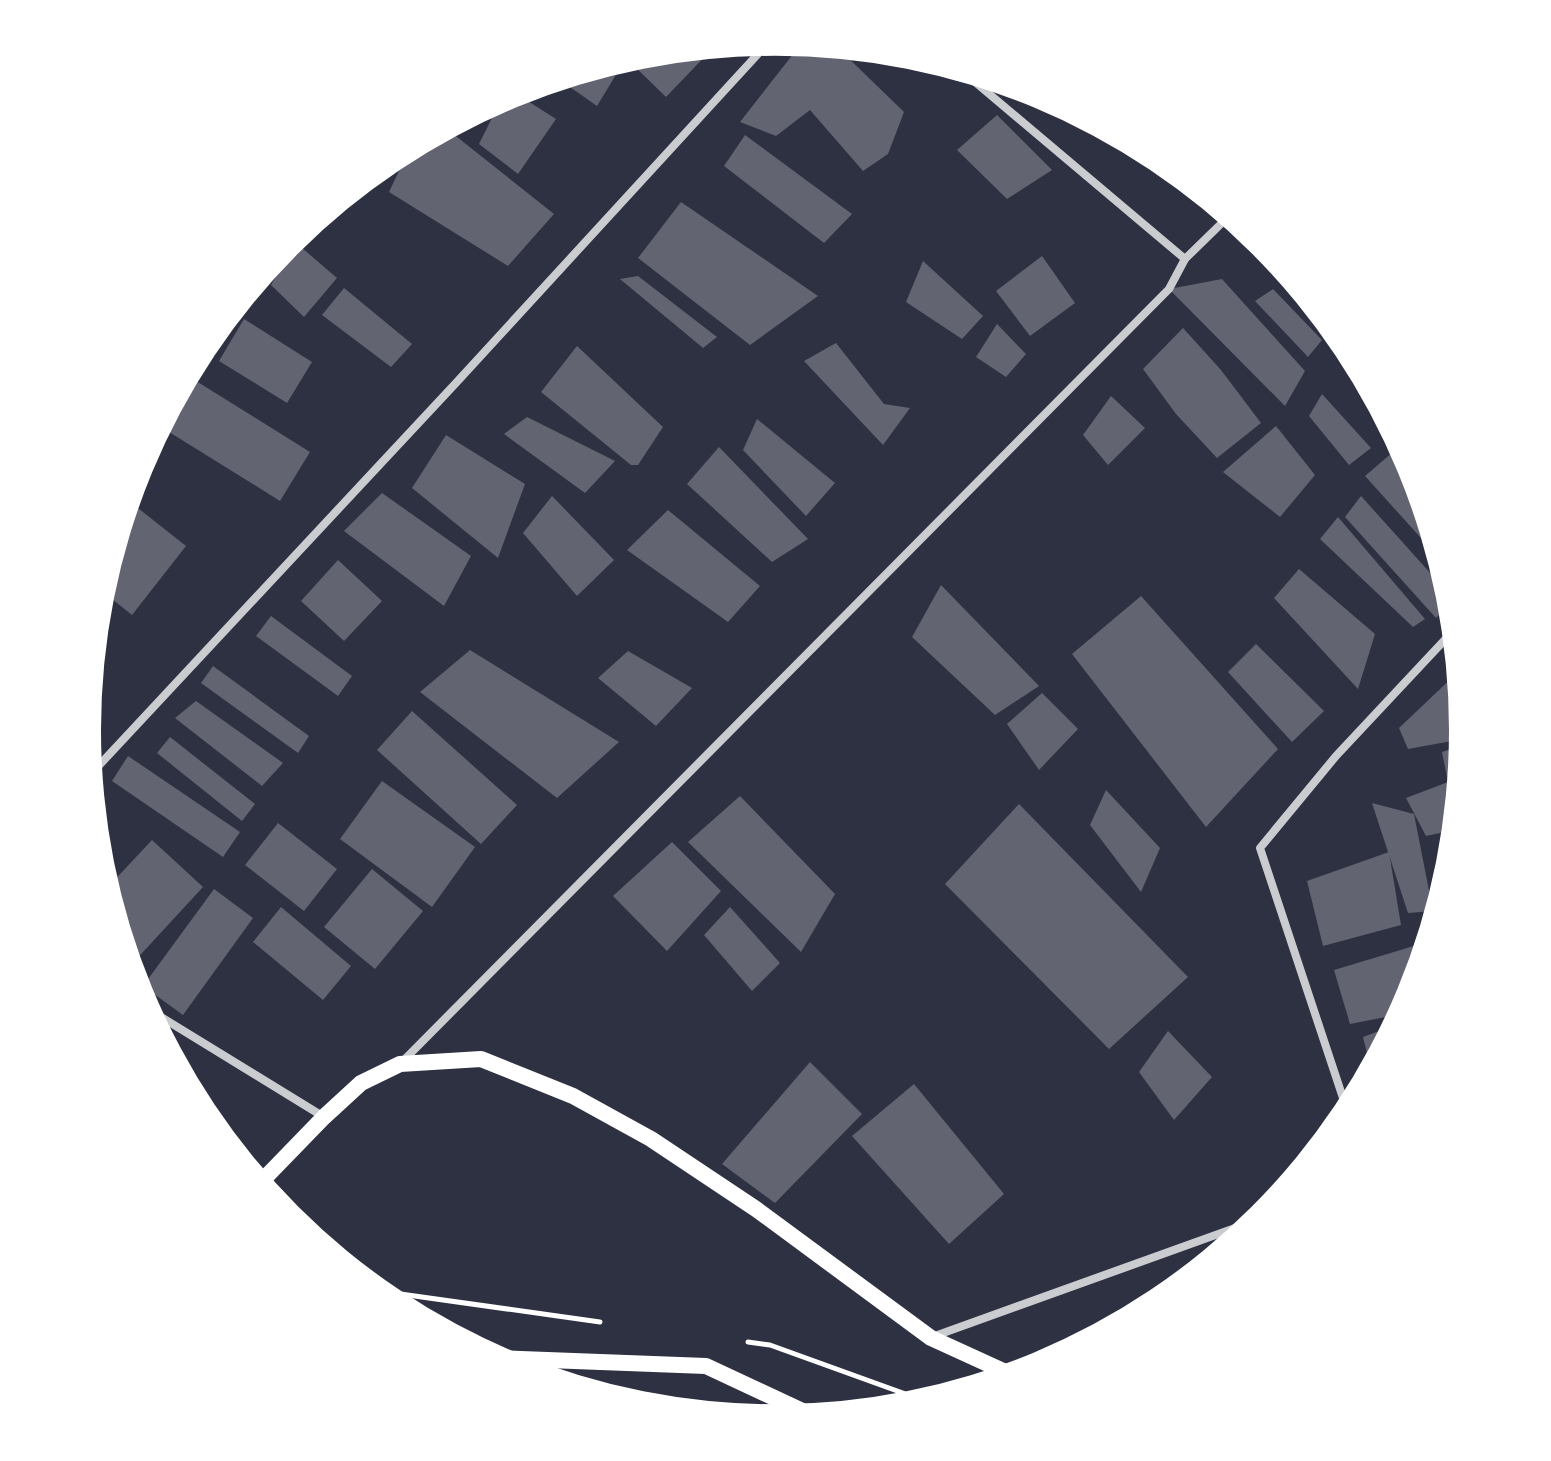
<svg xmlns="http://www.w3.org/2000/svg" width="1551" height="1461" font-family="'Golos Text',sans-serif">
<rect width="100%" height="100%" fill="#2d3142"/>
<!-- building -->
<g fill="#626471">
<path d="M 801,44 L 838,48 L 904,112 L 888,154 L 863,171 L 810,110 L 776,136 L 740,122 Z"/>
<path d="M 713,48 L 666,97 L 627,59 L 642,55 Z"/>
<path d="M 613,64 L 620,68 L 597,106 L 560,80 Z"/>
<path d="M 515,93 L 556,119 L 518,174 L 479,144 L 501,100 Z"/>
<path d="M 997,115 L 1052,170 L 1007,199 L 957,150 Z"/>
<path d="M 447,129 L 554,214 L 508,266 L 389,192 L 409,150 Z"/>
<path d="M 745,135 L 852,214 L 824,243 L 724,166 Z"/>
<path d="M 681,202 L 818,296 L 750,345 L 638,258 Z"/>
<path d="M 295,242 L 337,278 L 304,317 L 271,285 Z"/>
<path d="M 1270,253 L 1300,289 L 1296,292 L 1261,261 Z"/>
<path d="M 1042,256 L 1075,303 L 1030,336 L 996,291 Z"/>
<path d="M 923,261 L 983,316 L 962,339 L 906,302 Z"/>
<path d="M 638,276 L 717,337 L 703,348 L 620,279 Z"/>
<path d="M 1222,279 L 1305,371 L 1285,406 L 1169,289 Z"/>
<path d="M 344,288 L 412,344 L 391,367 L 322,315 Z"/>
<path d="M 1273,289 L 1322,340 L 1308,357 L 1255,301 Z"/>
<path d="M 244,319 L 312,362 L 287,403 L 219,361 Z"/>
<path d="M 997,324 L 1026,354 L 1006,377 L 976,357 Z"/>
<path d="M 1183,328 L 1221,370 L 1261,423 L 1217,458 L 1176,414 L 1143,369 Z"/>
<path d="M 836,343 L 884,404 L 910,408 L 883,445 L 804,361 Z"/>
<path d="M 577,346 L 663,427 L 638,465 L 631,465 L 541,392 Z"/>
<path d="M 188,376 L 310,452 L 280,501 L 161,427 Z"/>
<path d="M 1322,394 L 1371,448 L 1349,465 L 1309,416 Z"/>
<path d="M 1111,396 L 1145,428 L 1108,465 L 1083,435 Z"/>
<path d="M 527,417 L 615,461 L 585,493 L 504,434 Z"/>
<path d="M 757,419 L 835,483 L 806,516 L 743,450 Z"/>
<path d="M 1276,426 L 1315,475 L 1280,517 L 1223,472 Z"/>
<path d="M 446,435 L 525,484 L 498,558 L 412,488 Z"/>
<path d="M 1400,446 L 1412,467 L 1439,558 L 1365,476 Z"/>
<path d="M 719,447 L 808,539 L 772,562 L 687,484 Z"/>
<path d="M 382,493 L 471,556 L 444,606 L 344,531 Z"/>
<path d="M 552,496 L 614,560 L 577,596 L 523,533 Z"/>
<path d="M 1361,496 L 1450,595 L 1451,603 L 1436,618 L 1345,517 Z"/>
<path d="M 129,501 L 186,546 L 132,615 L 102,591 Z"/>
<path d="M 668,510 L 760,586 L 728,622 L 627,550 Z"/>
<path d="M 1338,517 L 1425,619 L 1413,627 L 1320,539 Z"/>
<path d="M 338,560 L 382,601 L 344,641 L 301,601 Z"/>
<path d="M 1299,569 L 1375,634 L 1358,689 L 1274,598 Z"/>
<path d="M 941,585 L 1039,686 L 995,715 L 912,637 Z"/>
<path d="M 1141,596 L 1278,749 L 1206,827 L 1072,654 Z"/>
<path d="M 271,616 L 352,676 L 338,696 L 256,636 Z"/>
<path d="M 1256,644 L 1324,711 L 1292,742 L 1228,672 Z"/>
<path d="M 470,650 L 619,742 L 557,798 L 420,692 Z"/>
<path d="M 628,651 L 692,688 L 656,726 L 598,678 Z"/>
<path d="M 213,666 L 309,736 L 298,753 L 201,683 Z"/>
<path d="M 1458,672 L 1463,739 L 1408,749 L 1399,728 Z"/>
<path d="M 1042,693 L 1078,729 L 1039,770 L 1007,724 Z"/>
<path d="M 196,701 L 283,763 L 262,786 L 175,718 Z"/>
<path d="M 412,711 L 517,805 L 481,844 L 377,750 Z"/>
<path d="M 170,737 L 255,804 L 242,821 L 157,753 Z"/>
<path d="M 1463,745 L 1454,830 L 1426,836 L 1406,798 L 1448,782 L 1442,752 Z"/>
<path d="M 128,756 L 240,832 L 223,857 L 112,781 Z"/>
<path d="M 382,781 L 475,847 L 432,907 L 340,839 Z"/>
<path d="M 1106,790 L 1160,848 L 1141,892 L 1090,825 Z"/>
<path d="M 740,796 L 835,894 L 801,952 L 688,842 Z"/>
<path d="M 1372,803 L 1414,814 L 1433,911 L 1408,913 Z"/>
<path d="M 1019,804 L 1188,977 L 1109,1049 L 945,884 Z"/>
<path d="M 278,823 L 337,869 L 304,911 L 245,865 Z"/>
<path d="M 152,840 L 203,887 L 131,965 L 107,888 Z"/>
<path d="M 672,842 L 721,891 L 667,951 L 613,896 Z"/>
<path d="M 1389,852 L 1401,925 L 1323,946 L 1307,881 Z"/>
<path d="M 372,869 L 423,911 L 375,969 L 324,927 Z"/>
<path d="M 214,889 L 253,918 L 183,1015 L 143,986 Z"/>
<path d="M 281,907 L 351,966 L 323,1000 L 253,942 Z"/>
<path d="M 730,907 L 780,963 L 752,991 L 704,935 Z"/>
<path d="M 1427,942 L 1411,994 L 1401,1014 L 1350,1024 L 1334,970 Z"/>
<path d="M 1395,1025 L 1382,1049 L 1371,1070 L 1363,1037 Z"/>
<path d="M 1168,1031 L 1212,1077 L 1174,1120 L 1139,1072 Z"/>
<path d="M 810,1062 L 862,1114 L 775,1203 L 722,1164 Z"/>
<path d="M 914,1084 L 1004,1194 L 949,1244 L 852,1136 Z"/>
</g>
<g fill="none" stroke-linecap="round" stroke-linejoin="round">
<!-- path -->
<g stroke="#fff" stroke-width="5">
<path d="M 379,1291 L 600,1322"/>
<path d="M 748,1342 L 770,1345 L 925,1401"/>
</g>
<!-- minor -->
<g stroke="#caccd0" stroke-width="8">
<path d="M 962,71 L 1185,259"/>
<path d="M 91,774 L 455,384 L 768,43"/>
<path d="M 148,1009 L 324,1117"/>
<path d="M 401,1063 L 1169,289 L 1185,259 L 1229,216"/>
<path d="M 1348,1113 L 1260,848 L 1336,756 L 1454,630"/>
<path d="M 932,1337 L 1260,1219"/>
<path d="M 780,1418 L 797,1410"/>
</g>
<!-- secondary -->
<g stroke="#fff" stroke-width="16">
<path d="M 260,1183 L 324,1117 L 361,1083 L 400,1064 L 481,1059 L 573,1096 L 651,1139 L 756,1209 L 931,1338 L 1012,1375"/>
<path d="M 496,1358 L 706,1366 L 811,1415"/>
</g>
</g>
<!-- crop -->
<path d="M0 0H1551V1461H0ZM101 730a674 674 0 1 1 1348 0a674 674 0 1 1-1348 0Z" fill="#fff" fill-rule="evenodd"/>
</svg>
